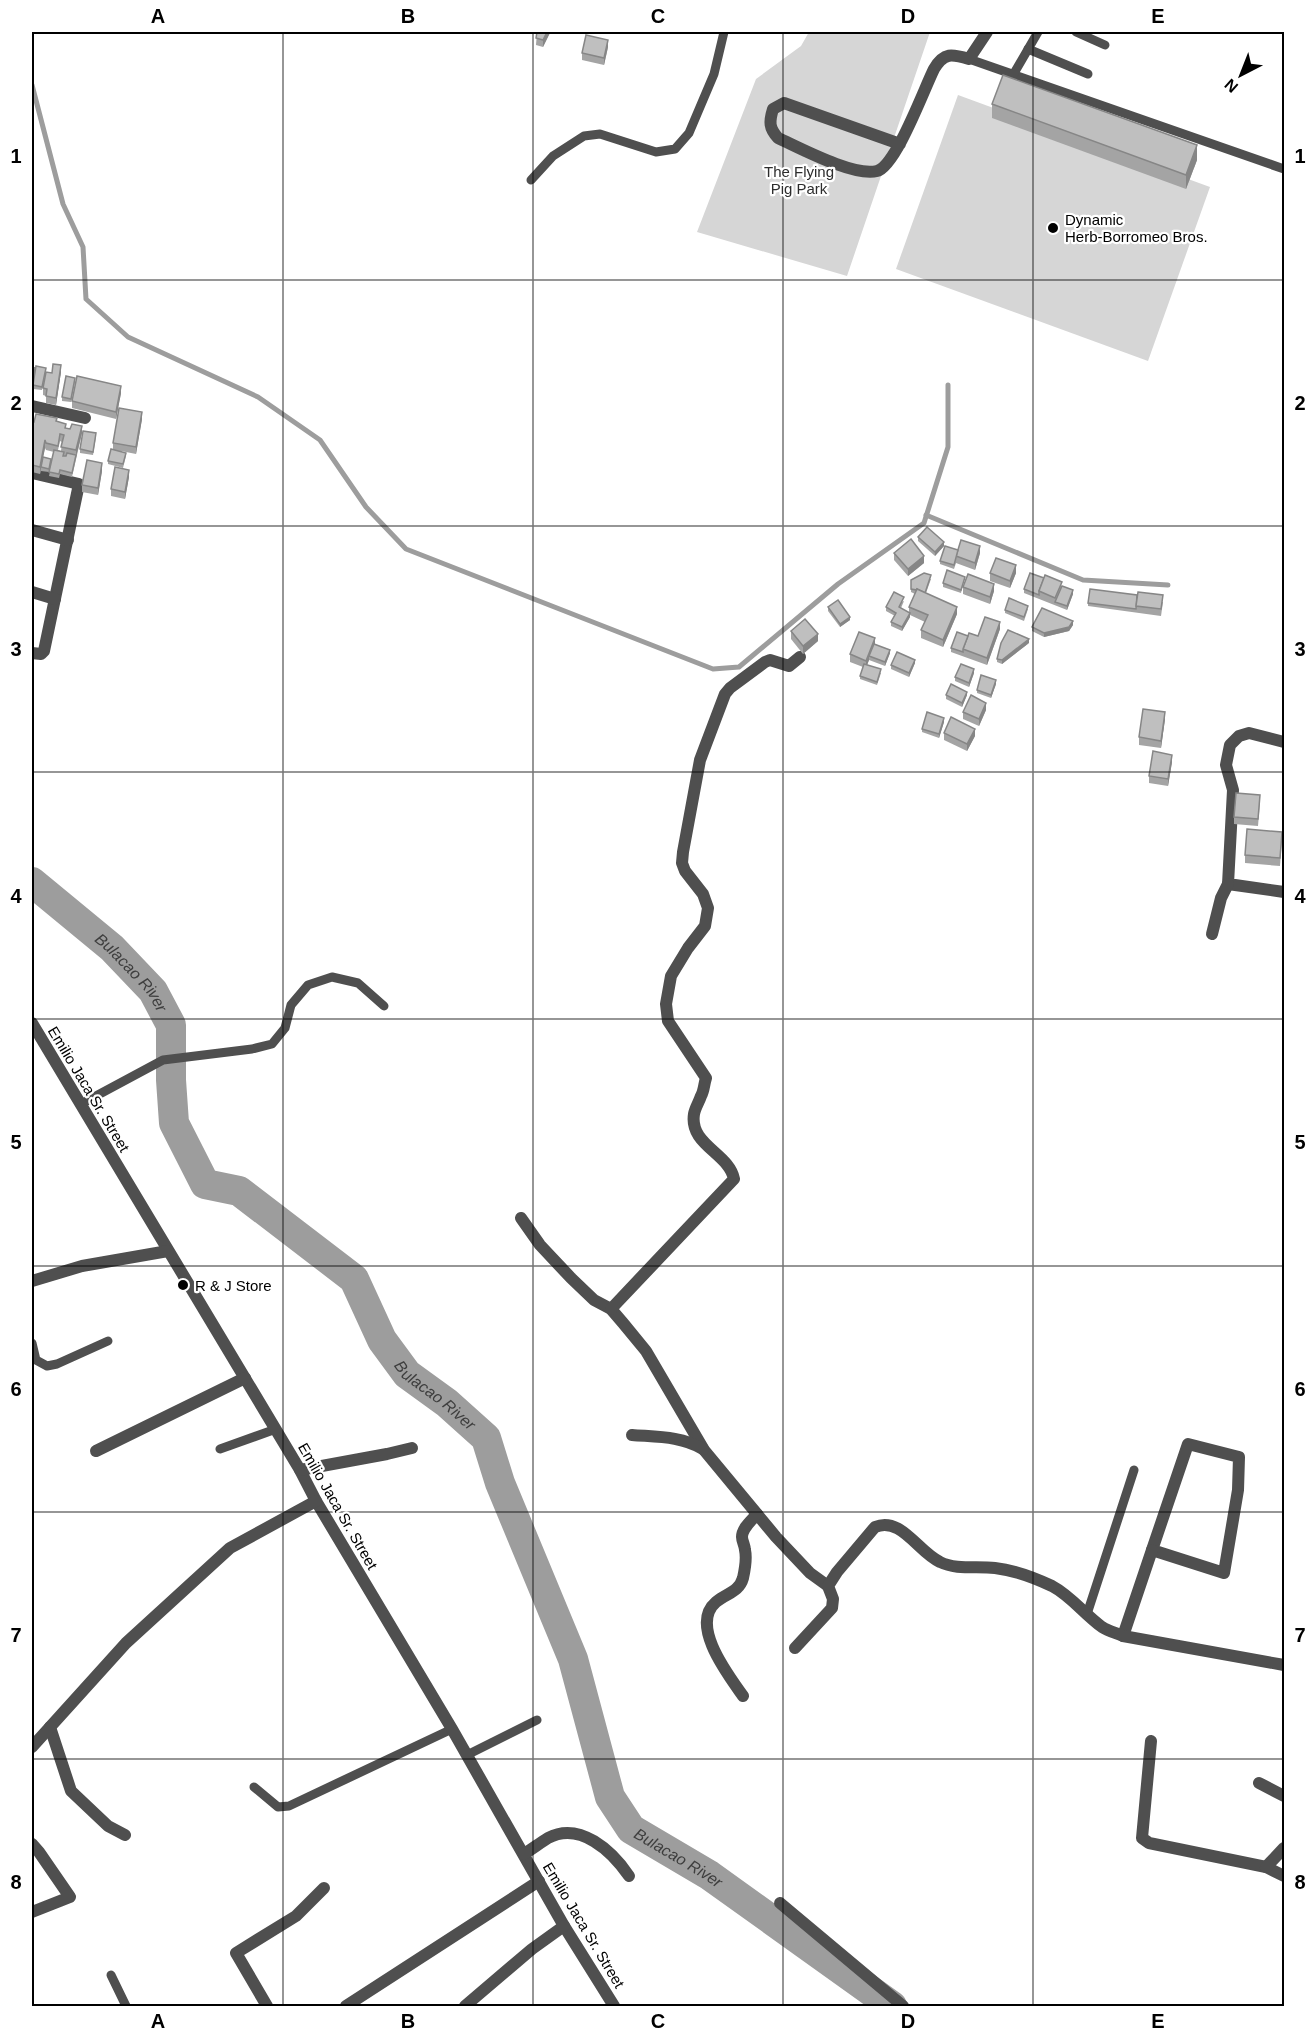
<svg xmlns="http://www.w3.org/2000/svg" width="1316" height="2038" font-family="Helvetica,sans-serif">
<rect width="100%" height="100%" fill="#fff"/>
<!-- green -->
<g fill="#d6d6d6">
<path d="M 809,32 L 930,32 L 847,276 L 697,232 L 756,79 L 801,46 Z"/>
<path d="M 958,95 L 1210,187 L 1148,361 L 896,269 Z"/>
</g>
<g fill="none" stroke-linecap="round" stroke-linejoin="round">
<!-- stream -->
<g stroke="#9d9d9d" stroke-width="5">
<path d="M 32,85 L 63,204 L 83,247 L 86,299 L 128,337 L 258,397 L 320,440 L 366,507 L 406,549 L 713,669 L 739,667 L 838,584 L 924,523 L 948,447 L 948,385"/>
<path d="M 926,515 L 1083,580 L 1168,585"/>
</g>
<!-- river -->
<path stroke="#9d9d9d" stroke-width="30" id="s1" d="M 32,882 L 112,948 L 153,991 L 171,1025 L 171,1080 L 174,1123 L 205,1184 L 239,1191 L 354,1279 L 382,1340 L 407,1374 L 447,1403 L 486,1438 L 500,1483 L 573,1659 L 610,1797 L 631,1829 L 709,1875 L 892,2006"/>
<!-- service -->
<g stroke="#4f4f4f" stroke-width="9">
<path d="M 1076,32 L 1105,45"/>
<path d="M 1028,49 L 1088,74"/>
<path d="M 969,59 L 1284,169"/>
<path d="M 1013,75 L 1038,32"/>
<path d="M 531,180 L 553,156 L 584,136 L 600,134 L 656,152 L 675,149 L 689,133 L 714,74 L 724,32"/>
<path d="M 81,1104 L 163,1060 L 252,1049 L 272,1044 L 285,1028 L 291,1005 L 308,985 L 332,977 L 358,983 L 384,1006"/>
<path d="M 32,1343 L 36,1360 L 47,1366 L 57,1364 L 108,1341"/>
<path d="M 220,1449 L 276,1429"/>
<path d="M 1087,1614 L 1134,1470"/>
<path d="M 467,1755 L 537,1720"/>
<path d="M 254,1787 L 278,1807 L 289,1806 L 452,1729"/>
<path d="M 111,1975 L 126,2006"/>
</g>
<!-- minor -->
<g stroke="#4f4f4f" stroke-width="12">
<path d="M 900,144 L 784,103 L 773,109 C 769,122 769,128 778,138 C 800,148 854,177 877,171 C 896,166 924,89 934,69 C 944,52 952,54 969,59 L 987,32"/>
<path d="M 32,406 L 85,418"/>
<path d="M 32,473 L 79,484 L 44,651 L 41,654 L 32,653"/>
<path d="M 32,530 L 68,540"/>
<path d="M 32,592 L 55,599"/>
<path d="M 1284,742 L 1249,733 L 1239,736 L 1230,745 L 1226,765 L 1233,790 L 1228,884 L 1284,892"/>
<path d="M 1212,934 L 1221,898 L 1228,884"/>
<path d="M 32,1023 L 300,1470 L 316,1501 L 452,1729 L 564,1926 L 614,2006"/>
<path d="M 521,1218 L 540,1245 L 571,1278 L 594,1300 L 611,1309 L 623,1323 L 646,1351 L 704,1450 L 776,1537 L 810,1573 L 828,1586"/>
<path d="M 32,1281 L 82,1266 L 168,1251"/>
<path d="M 611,1309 L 734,1179 C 729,1153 689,1145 694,1114 C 695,1108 699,1102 701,1096 C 704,1091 704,1084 706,1078 L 668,1021 L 666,1004 L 671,976 L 688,948 L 705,926 L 708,908 L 703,894 L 685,871 L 682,863 L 683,852 L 700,760 L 725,694 L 730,688 L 765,662 L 770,660 L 789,666 L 800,657"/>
<path d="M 632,1435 C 657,1437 681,1436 703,1449"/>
<path d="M 1188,1444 L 1239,1457 L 1238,1490 L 1224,1573 L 1152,1550 Z"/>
<path d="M 96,1451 L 245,1378"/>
<path d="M 300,1470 L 387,1454 L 412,1448"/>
<path d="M 1123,1636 L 1152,1550"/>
<path d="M 795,1648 L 832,1608 L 833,1599 L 828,1586 L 837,1572 L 875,1527 C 901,1516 918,1552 940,1562 C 956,1570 977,1566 995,1568 C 1013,1570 1035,1578 1052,1586 C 1071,1596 1084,1614 1102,1627 C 1108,1631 1116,1633 1123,1636 L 1284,1665"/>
<path d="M 743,1696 C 729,1676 689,1625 716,1602 C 727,1593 739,1592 743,1578 C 745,1569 747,1559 745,1550 C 745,1546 742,1541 742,1537 C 742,1528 752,1520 757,1514"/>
<path d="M 50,1727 L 71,1791 L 108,1826 L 125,1835"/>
<path d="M 1151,1741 L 1142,1838 L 1149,1843 L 1266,1867 L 1284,1876"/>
<path d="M 32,1747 L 126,1643 L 230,1548 L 316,1501"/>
<path d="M 1259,1783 L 1284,1796"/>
<path d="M 32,1844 L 39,1852 L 70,1897 L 32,1912"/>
<path d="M 524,1854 C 532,1849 540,1843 548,1838 C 580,1821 612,1851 629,1876"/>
<path d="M 1266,1867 L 1284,1848"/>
<path d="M 780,1903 L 903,2006"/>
<path d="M 267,2006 L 236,1953 L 296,1916 L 324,1888"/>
<path d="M 346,2006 L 539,1881"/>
<path d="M 465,2006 L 532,1949 L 564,1926"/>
</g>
</g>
<!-- wall -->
<g fill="#a4a4a4" fill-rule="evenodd">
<path d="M 537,32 L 550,32 L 543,47 L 536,45 Z"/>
<path d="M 608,47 L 604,65 L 582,60 L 582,53 Z"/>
<path d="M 992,104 L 1197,160 L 1186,189 L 992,118 Z"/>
<path d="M 46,371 L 42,390 L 33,389 L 33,385 Z"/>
<path d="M 61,372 L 56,405 L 46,403 L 46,396 L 43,395 L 43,388 L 52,373 Z"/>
<path d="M 75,382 L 71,402 L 62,401 L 62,397 Z"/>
<path d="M 121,393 L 116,419 L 72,408 L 72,401 Z"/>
<path d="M 142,419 L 136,454 L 121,451 L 126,456 L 123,468 L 108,464 L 108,461 L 113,449 L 113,443 Z"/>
<path d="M 32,421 L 57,422 L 66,428 L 82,433 L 72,477 L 60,474 L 59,478 L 49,476 L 54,452 L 46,450 L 45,448 L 43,457 L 51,463 L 49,472 L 41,471 L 41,470 L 40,474 L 32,472 ZM 60,441 L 62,442 L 61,451 L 58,450 Z"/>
<path d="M 96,437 L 93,455 L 80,453 L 80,449 Z"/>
<path d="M 102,471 L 98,495 L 82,492 L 82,485 Z"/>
<path d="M 129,477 L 125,499 L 111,496 L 111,489 Z"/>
<path d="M 918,537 L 944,546 L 935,556 L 918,541 Z"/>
<path d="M 958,550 L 980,553 L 975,570 L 956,563 L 954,569 L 940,564 L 940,561 Z"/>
<path d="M 894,553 L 924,563 L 908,576 L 894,560 Z"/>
<path d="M 990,573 L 1016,573 L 1010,588 L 990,581 Z"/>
<path d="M 965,577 L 961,593 L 943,587 L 943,583 Z"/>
<path d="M 931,579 L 926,593 L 957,614 L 943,647 L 921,638 L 921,630 L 925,622 L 910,615 L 910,617 L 902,631 L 891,626 L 891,622 L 895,616 L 886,611 L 886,607 L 904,601 L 901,608 L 909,613 L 909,607 L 915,594 L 911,592 L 911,580 Z"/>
<path d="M 1062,586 L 1073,594 L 1067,610 L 1024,593 L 1024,589 Z"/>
<path d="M 963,587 L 994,591 L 990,604 L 963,594 Z"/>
<path d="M 1137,595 L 1163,602 L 1161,616 L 1088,606 L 1088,603 Z"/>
<path d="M 828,607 L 850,620 L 840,627 L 828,611 Z"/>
<path d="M 1028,609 L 1024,621 L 1005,613 L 1005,610 Z"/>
<path d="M 1073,625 L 1069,631 L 1044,637 L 1032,631 L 1032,627 Z"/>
<path d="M 1000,629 L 987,665 L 951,652 L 951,648 L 968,636 L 978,636 Z"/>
<path d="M 791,631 L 818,641 L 803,654 L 791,639 Z"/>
<path d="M 1029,643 L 1002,664 L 997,662 L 997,659 Z"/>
<path d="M 875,644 L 890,653 L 885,666 L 869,660 L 867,665 L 881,673 L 877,685 L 860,679 L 860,676 L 863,667 L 850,662 L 850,654 Z"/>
<path d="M 915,663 L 909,677 L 891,669 L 891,665 Z"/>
<path d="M 974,673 L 969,687 L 955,681 L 955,677 Z"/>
<path d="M 996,684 L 991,698 L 977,693 L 977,690 Z"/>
<path d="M 946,695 L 967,695 L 962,707 L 946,699 Z"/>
<path d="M 986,710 L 979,726 L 963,719 L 963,712 Z"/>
<path d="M 1165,719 L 1161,748 L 1139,745 L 1139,737 Z"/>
<path d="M 944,722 L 939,738 L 922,732 L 922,729 Z"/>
<path d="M 944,733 L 975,736 L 967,751 L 944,740 Z"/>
<path d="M 1172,762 L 1168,786 L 1149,783 L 1149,776 Z"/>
<path d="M 1260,802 L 1258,826 L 1234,824 L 1234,817 Z"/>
<path d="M 1282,839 L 1280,866 L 1245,863 L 1245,855 Z"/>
</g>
<!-- shaded-wall -->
<g fill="#868686">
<path d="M 547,32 L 550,32 L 550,33 L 543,47 L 543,40 Z"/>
<path d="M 608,40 L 608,47 L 604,65 L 604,58 Z"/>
<path d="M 1197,145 L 1197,160 L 1186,189 L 1186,175 Z"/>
<path d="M 61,365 L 61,372 L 56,405 L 56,398 Z"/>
<path d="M 121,386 L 121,393 L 116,419 L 116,412 Z"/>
<path d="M 142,412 L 142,419 L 136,454 L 136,447 Z"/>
<path d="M 82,426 L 82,433 L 76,457 L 76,450 Z"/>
<path d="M 45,440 L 45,448 L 40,474 L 40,467 Z"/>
<path d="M 102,463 L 102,471 L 98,495 L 98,488 Z"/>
<path d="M 129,470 L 129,477 L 125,499 L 125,492 Z"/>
<path d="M 944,542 L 944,546 L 935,556 L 935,552 Z"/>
<path d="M 980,546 L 980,553 L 975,570 L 975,563 Z"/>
<path d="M 924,556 L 924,563 L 908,576 L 908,569 Z"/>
<path d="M 1016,565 L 1016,573 L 1010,588 L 1010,581 Z"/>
<path d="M 994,584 L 994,591 L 990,604 L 990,597 Z"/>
<path d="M 1073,590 L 1073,594 L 1067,610 L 1067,606 Z"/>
<path d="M 957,607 L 957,614 L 943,647 L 943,640 Z"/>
<path d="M 910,613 L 910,617 L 902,631 L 902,627 Z"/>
<path d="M 850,617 L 850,620 L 840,627 L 840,624 Z"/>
<path d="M 1073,621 L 1073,625 L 1069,631 L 1044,637 L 1044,633 Z"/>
<path d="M 1000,622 L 1000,629 L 987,665 L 987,658 Z"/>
<path d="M 818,634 L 818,641 L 803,654 L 803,646 Z"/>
<path d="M 875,638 L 875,645 L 869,656 L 869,660 L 866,668 L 866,661 Z"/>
<path d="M 1029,639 L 1029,643 L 1002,664 L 1002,660 Z"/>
<path d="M 890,650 L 890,653 L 885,666 L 885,662 Z"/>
<path d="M 915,660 L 915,663 L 909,677 L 909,673 Z"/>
<path d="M 974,669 L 974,673 L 969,687 L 969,683 Z"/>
<path d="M 996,680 L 996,684 L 991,698 L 991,695 Z"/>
<path d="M 967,692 L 967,695 L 962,707 L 962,703 Z"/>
<path d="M 986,703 L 986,710 L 979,726 L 979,719 Z"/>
<path d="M 1165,712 L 1165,719 L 1161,748 L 1161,741 Z"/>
<path d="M 944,718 L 944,722 L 939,738 L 939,734 Z"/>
<path d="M 975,729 L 975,736 L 967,751 L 967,744 Z"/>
<path d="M 1172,755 L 1172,762 L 1168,786 L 1168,779 Z"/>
</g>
<!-- building -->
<g fill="#bfbfbf" stroke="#868686" stroke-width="1.5">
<path d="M 537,32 L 547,32 L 543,40 L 536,38 Z"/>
<path d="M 586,35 L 608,40 L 604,58 L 582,53 Z"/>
<path d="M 1003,75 L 1197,145 L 1186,175 L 992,104 Z"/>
<path d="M 53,364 L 61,365 L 56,398 L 46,396 L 47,389 L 43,388 L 46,372 L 52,373 Z"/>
<path d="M 36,366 L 46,368 L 42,387 L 33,385 Z"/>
<path d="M 32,367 L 35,368 L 32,386 Z"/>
<path d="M 66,376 L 75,378 L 71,399 L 62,397 Z"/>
<path d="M 77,376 L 121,386 L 116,412 L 72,401 Z"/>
<path d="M 119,408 L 142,412 L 136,447 L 113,443 Z"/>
<path d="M 36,414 L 57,418 L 56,421 L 66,424 L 65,428 L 70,429 L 72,424 L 82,426 L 76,450 L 61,447 L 64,435 L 60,434 L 58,446 L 46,443 L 45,440 L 40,467 L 32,465 L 32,439 L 33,439 L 32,439 L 32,421 L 34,422 Z"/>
<path d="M 83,431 L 96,433 L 93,452 L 80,449 Z"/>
<path d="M 111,449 L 126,453 L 123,464 L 108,461 Z"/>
<path d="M 54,450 L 64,452 L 63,456 L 66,456 L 67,453 L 76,455 L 72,473 L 60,470 L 59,474 L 49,472 Z"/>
<path d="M 43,457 L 51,459 L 49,469 L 41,467 Z"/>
<path d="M 87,460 L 102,463 L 98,488 L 82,485 Z"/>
<path d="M 115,467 L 129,470 L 125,492 L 111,489 Z"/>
<path d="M 927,527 L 944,542 L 935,552 L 918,537 Z"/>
<path d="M 911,539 L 924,556 L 908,569 L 894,553 Z"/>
<path d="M 961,540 L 980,546 L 975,563 L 956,556 Z"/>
<path d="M 945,546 L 958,550 L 954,565 L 940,561 Z"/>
<path d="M 996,558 L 1016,565 L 1010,581 L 990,573 Z"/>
<path d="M 947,570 L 965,577 L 961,590 L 943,583 Z"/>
<path d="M 924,573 L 931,575 L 925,593 L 917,589 L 917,590 L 911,589 L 911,580 Z"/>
<path d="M 1030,573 L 1044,578 L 1039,591 L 1039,595 L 1024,589 Z"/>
<path d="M 968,574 L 994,584 L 990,597 L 963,587 Z"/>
<path d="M 1045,575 L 1062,582 L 1055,598 L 1039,591 Z"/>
<path d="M 1062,586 L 1073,590 L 1067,606 L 1055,602 Z"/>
<path d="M 917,589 L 957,607 L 943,640 L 921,630 L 928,615 L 909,607 Z"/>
<path d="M 1090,589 L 1137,595 L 1136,609 L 1088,603 Z"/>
<path d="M 894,592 L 904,597 L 899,607 L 910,613 L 902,627 L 891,622 L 896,613 L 886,607 Z"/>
<path d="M 1138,592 L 1163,595 L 1161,609 L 1136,606 Z"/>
<path d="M 1009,598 L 1028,606 L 1024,617 L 1005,610 Z"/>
<path d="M 838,600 L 850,617 L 840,624 L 828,607 Z"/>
<path d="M 1042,608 L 1073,621 L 1069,627 L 1044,633 L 1032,627 Z"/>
<path d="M 985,617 L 1000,622 L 987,658 L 963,649 L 969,633 L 978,636 Z"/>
<path d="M 805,619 L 818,634 L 803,646 L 791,631 Z"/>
<path d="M 1008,630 L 1029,639 L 1002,660 L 997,659 L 1001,643 Z"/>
<path d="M 859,632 L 875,638 L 866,661 L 850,654 Z"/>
<path d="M 957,632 L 968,636 L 963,649 L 963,652 L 951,648 Z"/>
<path d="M 874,644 L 890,650 L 885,662 L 869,656 Z"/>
<path d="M 897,652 L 915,660 L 909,673 L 891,665 Z"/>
<path d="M 864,664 L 881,669 L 877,682 L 860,676 Z"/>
<path d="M 961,664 L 974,669 L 969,683 L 955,677 Z"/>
<path d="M 981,675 L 996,680 L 991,695 L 977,690 Z"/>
<path d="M 951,684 L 967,692 L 962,703 L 946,695 Z"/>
<path d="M 971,695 L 986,703 L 979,719 L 963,712 Z"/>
<path d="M 1143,709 L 1165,712 L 1161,741 L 1139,737 Z"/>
<path d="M 927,712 L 944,718 L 939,734 L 922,729 Z"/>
<path d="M 951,717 L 975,729 L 967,744 L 944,733 Z"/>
<path d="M 1153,751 L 1172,755 L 1168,779 L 1149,776 Z"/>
<path d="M 1236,793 L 1260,795 L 1258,819 L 1234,817 Z"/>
<path d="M 1247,829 L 1282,832 L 1280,858 L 1245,855 Z"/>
</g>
<!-- grid -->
<path fill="none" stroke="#000" stroke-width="1.5" stroke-opacity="0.55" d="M 283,32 L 283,2006M 533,32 L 533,2006M 783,32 L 783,2006M 1033,32 L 1033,2006M 32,280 L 1284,280M 32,526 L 1284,526M 32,772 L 1284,772M 32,1019 L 1284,1019M 32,1266 L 1284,1266M 32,1512 L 1284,1512M 32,1759 L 1284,1759"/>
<!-- markers -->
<g fill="#000" stroke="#fff" stroke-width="2">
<circle cx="1053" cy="228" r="6"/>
<circle cx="183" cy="1285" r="6"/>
</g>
<g text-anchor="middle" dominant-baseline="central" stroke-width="4.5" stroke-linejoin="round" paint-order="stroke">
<!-- park labels -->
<g font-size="15" fill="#2d2d2d" stroke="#fff">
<text x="799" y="171">The Flying<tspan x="799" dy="17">Pig Park</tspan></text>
</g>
<!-- poi labels -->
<g font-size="15" fill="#000" stroke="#fff" text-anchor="start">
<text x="1065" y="219">Dynamic<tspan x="1065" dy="17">Herb-Borromeo Bros.</tspan></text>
<text x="195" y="1285">R &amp; J Store</text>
</g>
<!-- street labels -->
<g font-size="15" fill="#000" stroke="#fff">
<text transform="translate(89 1089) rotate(59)">Emilio Jaca Sr. Street</text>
<text transform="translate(338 1506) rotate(60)">Emilio Jaca Sr. Street</text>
<text transform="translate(584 1925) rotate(59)">Emilio Jaca Sr. Street</text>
</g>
<!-- water labels -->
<g font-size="16" font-style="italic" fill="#3e3e3e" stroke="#fff">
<text stroke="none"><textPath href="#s1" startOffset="135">Bulacao River</textPath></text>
<text stroke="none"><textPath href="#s1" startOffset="692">Bulacao River</textPath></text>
<text stroke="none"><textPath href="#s1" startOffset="1233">Bulacao River</textPath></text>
</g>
</g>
<!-- border -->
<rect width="1316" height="2038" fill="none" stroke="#ffffff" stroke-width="66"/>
<!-- north arrow -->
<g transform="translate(1241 75) rotate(222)" stroke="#ffffff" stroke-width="4.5" paint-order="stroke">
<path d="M0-4.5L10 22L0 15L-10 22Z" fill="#000000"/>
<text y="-9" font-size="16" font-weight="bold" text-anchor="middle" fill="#000000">N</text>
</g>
<rect x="33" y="33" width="1250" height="1972" fill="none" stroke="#000" stroke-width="2"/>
<g font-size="20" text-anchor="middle" font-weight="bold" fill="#000">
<text x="158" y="23">A</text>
<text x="408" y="23">B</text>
<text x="658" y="23">C</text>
<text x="908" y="23">D</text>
<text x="1158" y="23">E</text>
<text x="16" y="163">1</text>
<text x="1300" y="163">1</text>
<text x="16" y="410">2</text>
<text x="1300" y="410">2</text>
<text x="16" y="656">3</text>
<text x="1300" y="656">3</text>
<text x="16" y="903">4</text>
<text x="1300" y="903">4</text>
<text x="16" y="1149">5</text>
<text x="1300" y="1149">5</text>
<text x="16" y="1396">6</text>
<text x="1300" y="1396">6</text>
<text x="16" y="1642">7</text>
<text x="1300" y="1642">7</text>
<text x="16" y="1889">8</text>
<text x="1300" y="1889">8</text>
<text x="158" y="2028">A</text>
<text x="408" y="2028">B</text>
<text x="658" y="2028">C</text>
<text x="908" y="2028">D</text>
<text x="1158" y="2028">E</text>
</g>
</svg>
